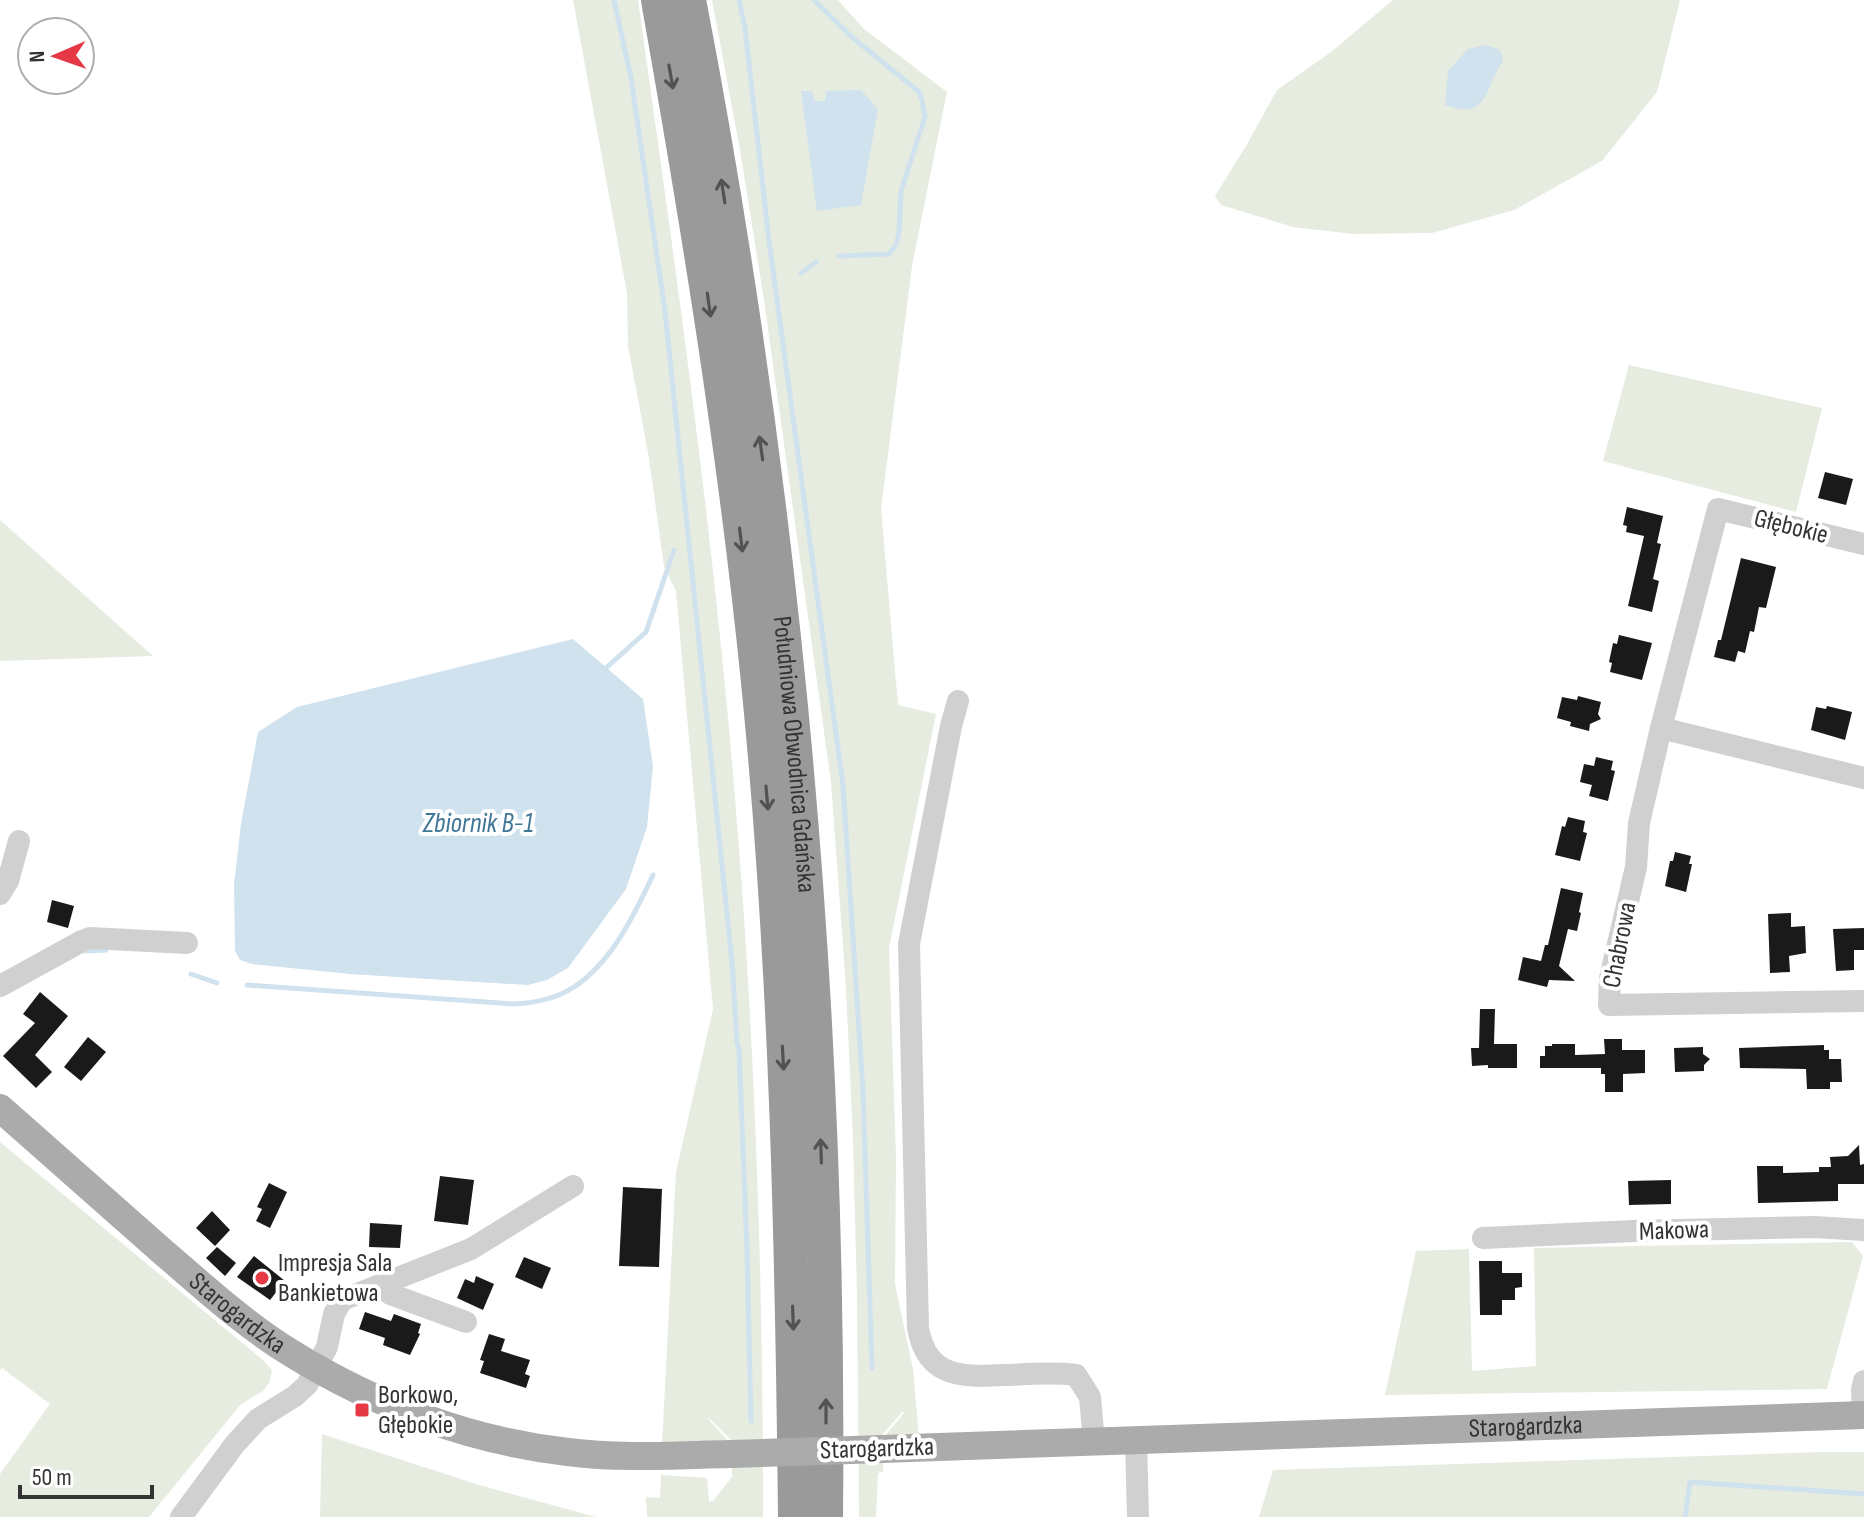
<svg xmlns="http://www.w3.org/2000/svg" width="1864" height="1517" font-family="'Sofia Sans Condensed',sans-serif">
<rect width="100%" height="100%" fill="#fff"/>
<!-- green -->
<g fill="#e6ecdf">
<path d="M 573,0 L 638,0 C 677,278 717,556 738,836 C 756,1063 763,1290 763,1517 L 647,1517 L 646,1497 L 660,1498 L 661,1475 L 707,1478 L 709,1501 L 713,1501 L 732,1477 L 731,1440 L 709,1418 L 708,1419 L 730,1443 L 662,1445 L 676,1172 L 713,1009 L 676,591 L 664,566 L 649,458 L 628,346 L 627,293 Z"/>
<path d="M 712,0 L 838,0 L 864,29 L 947,92 L 912,266 L 881,509 L 898,705 L 936,714 L 889,948 L 896,1157 L 895,1284 L 913,1369 L 919,1436 L 885,1436 L 904,1413 L 903,1411 L 882,1435 L 883,1472 L 878,1473 L 876,1517 L 859,1517 L 857,1294 L 853,1140 L 846,987 L 831,782 L 764,300 L 740,150 Z"/>
<path d="M 1393,0 L 1680,0 L 1657,92 L 1602,161 L 1514,210 L 1432,233 L 1353,234 L 1293,227 L 1221,205 L 1215,196 L 1246,146 L 1277,90 L 1331,52 Z"/>
<path d="M 1629,365 L 1822,408 L 1796,512 L 1603,461 Z"/>
<path d="M 0,520 L 153,656 L 0,661 Z"/>
<path d="M 0,1142 L 264,1361 L 272,1370 L 269,1383 L 263,1391 L 241,1404 L 149,1517 L 0,1517 L 0,1474 L 50,1404 L 2,1368 L 0,1370 Z"/>
<path d="M 1852,1242 L 1863,1256 L 1827,1389 L 1385,1395 L 1416,1251 L 1469,1249 L 1472,1371 L 1536,1366 L 1534,1248 Z"/>
<path d="M 322,1434 L 479,1485 L 596,1517 L 320,1517 Z"/>
<path d="M 1822,1452 L 1864,1452 L 1864,1517 L 1259,1517 L 1273,1470 Z"/>
</g>
<!-- water -->
<g fill="#cfe2ee">
<path d="M 1487,45 L 1500,50 L 1503,60 C 1499,68 1494,76 1491,84 C 1481,110 1471,114 1445,105 L 1448,71 L 1468,49 Z"/>
<path d="M 861,90 L 878,109 L 861,205 L 817,211 L 801,91 L 812,91 L 815,101 L 825,101 L 826,91 Z"/>
<path d="M 573,639 L 643,699 L 653,766 L 647,827 L 626,889 L 568,968 L 547,980 L 528,985 L 350,974 L 252,964 L 240,960 L 235,951 L 234,884 L 241,824 L 258,732 L 297,707 Z"/>
</g>
<g fill="none" stroke-linecap="round" stroke-linejoin="round">
<!-- stream -->
<g stroke="#cfe2ee" stroke-width="5">
<path d="M 614,0 L 631,78 L 665,311 L 732,962 L 737,1042 L 739,1049 L 747,1249 L 751,1421"/>
<path d="M 739,0 L 745,28 L 769,241 L 843,785 L 863,1091 L 872,1368"/>
<path d="M 814,0 L 852,37 L 919,92 L 922,100 L 925,117 L 901,191 L 899,233 L 896,245 L 889,254 L 839,256"/>
<path d="M 801,273 L 816,262"/>
<path d="M 606,668 L 646,632 L 674,550"/>
<path d="M 85,951 L 106,950"/>
<path d="M 191,974 L 217,983"/>
<path d="M 247,985 L 513,1004 C 534,1003 556,999 574,987 C 612,962 634,915 653,875"/>
<path d="M 1685,1517 L 1690,1482 L 1864,1494"/>
</g>
</g>
<!-- building -->
<g fill="#1a1a1a">
<path d="M 1825,472 L 1853,479 L 1846,505 L 1818,498 Z"/>
<path d="M 1627,507 L 1663,516 L 1657,543 L 1661,544 L 1653,579 L 1659,581 L 1652,612 L 1628,606 L 1644,536 L 1626,532 L 1627,526 L 1623,525 Z"/>
<path d="M 1741,558 L 1776,567 L 1766,608 L 1759,607 L 1754,632 L 1750,631 L 1745,653 L 1738,651 L 1735,662 L 1714,657 L 1718,640 L 1721,640 Z"/>
<path d="M 1619,635 L 1652,643 L 1642,680 L 1610,672 L 1612,663 L 1609,662 L 1613,643 L 1617,644 Z"/>
<path d="M 1578,696 L 1601,702 L 1598,714 L 1601,719 L 1590,724 L 1589,731 L 1570,726 L 1571,722 L 1557,718 L 1562,697 L 1577,700 Z"/>
<path d="M 1827,706 L 1852,712 L 1845,740 L 1811,730 L 1816,707 L 1826,709 Z"/>
<path d="M 1596,757 L 1613,761 L 1611,770 L 1615,771 L 1608,801 L 1589,796 L 1592,785 L 1580,782 L 1584,764 L 1594,766 Z"/>
<path d="M 1568,817 L 1585,821 L 1583,832 L 1587,833 L 1580,861 L 1555,855 L 1562,826 L 1565,827 Z"/>
<path d="M 1675,852 L 1691,856 L 1689,864 L 1692,864 L 1686,892 L 1665,886 L 1670,861 L 1673,861 Z"/>
<path d="M 1561,888 L 1583,893 L 1579,912 L 1581,913 L 1577,931 L 1568,929 L 1559,966 L 1575,981 L 1549,980 L 1547,987 L 1518,980 L 1523,957 L 1541,961 L 1545,945 L 1548,945 Z"/>
<path d="M 52,900 L 74,906 L 68,928 L 47,922 Z"/>
<path d="M 1791,913 L 1791,927 L 1805,926 L 1806,953 L 1789,956 L 1790,972 L 1770,973 L 1768,914 Z"/>
<path d="M 1864,928 L 1864,950 L 1854,950 L 1854,970 L 1836,971 L 1833,929 Z"/>
<path d="M 40,992 L 68,1016 L 35,1055 L 52,1072 L 36,1088 L 3,1056 L 35,1023 L 23,1014 Z"/>
<path d="M 1480,1009 L 1495,1009 L 1494,1044 L 1517,1044 L 1517,1068 L 1488,1068 L 1488,1065 L 1472,1066 L 1471,1048 L 1479,1048 Z"/>
<path d="M 88,1037 L 106,1052 L 81,1081 L 64,1067 Z"/>
<path d="M 1604,1039 L 1622,1039 L 1622,1050 L 1645,1050 L 1645,1073 L 1623,1074 L 1623,1092 L 1605,1092 L 1605,1074 L 1601,1074 L 1601,1068 L 1540,1068 L 1540,1056 L 1545,1056 L 1545,1046 L 1552,1046 L 1552,1044 L 1575,1044 L 1575,1055 L 1605,1054 Z"/>
<path d="M 1824,1045 L 1824,1050 L 1829,1050 L 1829,1059 L 1841,1059 L 1842,1082 L 1830,1082 L 1830,1089 L 1807,1089 L 1806,1069 L 1740,1068 L 1739,1048 Z"/>
<path d="M 1703,1047 L 1703,1054 L 1710,1059 L 1704,1065 L 1704,1071 L 1675,1072 L 1674,1048 Z"/>
<path d="M 1859,1145 L 1860,1165 L 1864,1164 L 1864,1184 L 1838,1184 L 1838,1201 L 1758,1203 L 1757,1166 L 1783,1166 L 1783,1173 L 1819,1172 L 1819,1167 L 1831,1167 L 1830,1157 L 1848,1156 Z"/>
<path d="M 440,1176 L 474,1180 L 468,1225 L 434,1221 Z"/>
<path d="M 1671,1180 L 1671,1204 L 1629,1205 L 1628,1181 Z"/>
<path d="M 269,1183 L 287,1192 L 270,1228 L 256,1221 L 262,1209 L 257,1207 Z"/>
<path d="M 623,1187 L 662,1189 L 659,1267 L 619,1266 Z"/>
<path d="M 212,1211 L 230,1230 L 215,1246 L 196,1228 Z"/>
<path d="M 370,1223 L 402,1225 L 400,1248 L 369,1247 Z"/>
<path d="M 217,1247 L 236,1263 L 225,1276 L 206,1258 Z"/>
<path d="M 254,1256 L 285,1281 L 270,1300 L 237,1277 Z"/>
<path d="M 524,1257 L 551,1268 L 542,1289 L 515,1277 Z"/>
<path d="M 1479,1261 L 1502,1261 L 1502,1273 L 1522,1273 L 1522,1287 L 1515,1288 L 1515,1300 L 1502,1300 L 1502,1315 L 1480,1315 Z"/>
<path d="M 476,1276 L 494,1284 L 483,1310 L 457,1298 L 465,1279 L 474,1283 Z"/>
<path d="M 365,1312 L 391,1321 L 394,1314 L 421,1324 L 418,1333 L 420,1334 L 410,1355 L 383,1345 L 385,1338 L 359,1329 Z"/>
<path d="M 489,1334 L 505,1339 L 501,1351 L 530,1360 L 525,1374 L 530,1376 L 526,1388 L 480,1373 L 484,1361 L 480,1360 Z"/>
</g>
<g fill="none" stroke-linecap="round" stroke-linejoin="round">
<!-- minor -->
<g stroke="#d0d0d0" stroke-width="22">
<path d="M 1864,544 L 1718,509 L 1661,728 L 1639,823 L 1636,867 L 1610,978 L 1609,1005 L 1864,1001"/>
<path d="M 958,701 L 951,726 L 909,944 L 918,1328 C 927,1379 963,1377 1006,1375 C 1030,1374 1053,1372 1076,1375 L 1090,1397 L 1094,1442"/>
<path d="M 1661,728 L 1864,778"/>
<path d="M 0,894 L 8,881 L 19,841"/>
<path d="M 0,986 L 82,941 L 90,938 L 187,943"/>
<path d="M 1483,1238 L 1634,1231 L 1814,1227 L 1864,1230"/>
<path d="M 385,1283 L 390,1294 L 466,1322"/>
<path d="M 1863,1415 L 1862,1390 L 1864,1381"/>
<path d="M 1136,1441 L 1138,1517"/>
<path d="M 181,1517 L 235,1444 L 258,1419 L 295,1396 L 307,1385 L 327,1347 L 334,1314 L 342,1300 L 471,1249 L 573,1186"/>
</g>
<!-- major -->
<g stroke="#ababab" stroke-width="28">
<path id="s1" d="M 0,1108 C 54,1156 108,1204 163,1252 C 204,1287 245,1325 291,1353 C 375,1405 470,1441 568,1452 C 622,1459 677,1455 731,1454"/>
<path id="s2" d="M 882,1449 L 1864,1415"/>
</g>
<!-- highway -->
<g stroke="#9a9a9a" stroke-width="34">
<path d="M 658,0 C 698,226 735,453 758,682 C 786,960 792,1239 795,1517"/>
<path id="s3" d="M 689,0 C 785,499 831,1008 826,1517"/>
</g>
<!-- major-bridge -->
<path stroke="#ababab" stroke-width="28" d="M 731,1454 L 882,1449"/>
</g>
<!-- one-way arrows -->
<defs><path id="oneway-shaft" d="M-6 0H5M1.5-3L5.5 0L1.5 3" fill="none" stroke-width="1.6" stroke-linecap="round" stroke-linejoin="round" transform="scale(2)"/></defs>
<g stroke="#525252">
<use href="#oneway-shaft" transform="translate(671 77) rotate(80)"/>
<use href="#oneway-shaft" transform="translate(723 191) rotate(-99)"/>
<use href="#oneway-shaft" transform="translate(709 305) rotate(82)"/>
<use href="#oneway-shaft" transform="translate(761 448) rotate(-98)"/>
<use href="#oneway-shaft" transform="translate(741 540) rotate(83)"/>
<use href="#oneway-shaft" transform="translate(767 798) rotate(85)"/>
<use href="#oneway-shaft" transform="translate(783 1058) rotate(87)"/>
<use href="#oneway-shaft" transform="translate(821 1151) rotate(-92)"/>
<use href="#oneway-shaft" transform="translate(793 1318) rotate(88)"/>
<use href="#oneway-shaft" transform="translate(826 1411) rotate(-90)"/>
</g>
<!-- markers -->
<g fill="#e63946" stroke="#fff" stroke-width="3">
<circle cx="262" cy="1278" r="8"/>
<rect x="354" y="1402" width="16" height="16" rx="4"/>
</g>
<g text-anchor="middle" dominant-baseline="central" stroke-width="8" stroke-linejoin="round" paint-order="stroke">
<!-- street labels -->
<g font-size="26" fill="#333" stroke="#fff">
<text transform="translate(1791 527) rotate(14)">Głębokie</text>
<text stroke="none"><textPath href="#s3" startOffset="762">Południowa Obwodnica Gdańska</textPath></text>
<text transform="translate(1620 945) rotate(-79)">Chabrowa</text>
<text transform="translate(1674 1231) rotate(-2)">Makowa</text>
<text stroke="none"><textPath href="#s1" startOffset="314">Starogardzka</textPath></text>
<text stroke="none"><textPath href="#s2" startOffset="644">Starogardzka</textPath></text>
<text transform="translate(877 1449) rotate(-2)">Starogardzka</text>
</g>
<!-- poi labels -->
<g font-size="26" fill="#333" stroke="#fff" text-anchor="start">
<text x="278" y="1263">Impresja Sala<tspan x="278" dy="30">Bankietowa</tspan></text>
<text x="378" y="1395">Borkowo,<tspan x="378" dy="30">Głębokie</tspan></text>
</g>
<!-- water labels -->
<g font-size="28" font-style="italic" fill="#3f7597" stroke="#fff">
<text x="478" y="823">Zbiornik B-1</text>
</g>
</g>
<!-- north arrow -->
<g transform="translate(56 56) rotate(268)"><circle r="38" fill="#ffffff" stroke="#adadad" stroke-width="2"/>
<path d="M0-6L14 30L0 20L-14 30Z" fill="#e63946"/>
<text y="-12" font-size="22" font-weight="bold" text-anchor="middle" fill="#333333">N</text>
</g>
<!-- scale -->
<path d="M20 1485v12h132v-12" fill="none" stroke="#333333" stroke-width="4"/>
<text x="32" y="1485" font-size="24" fill="#333333" stroke="#ffffff" stroke-width="6" paint-order="stroke">50 m</text>
</svg>
